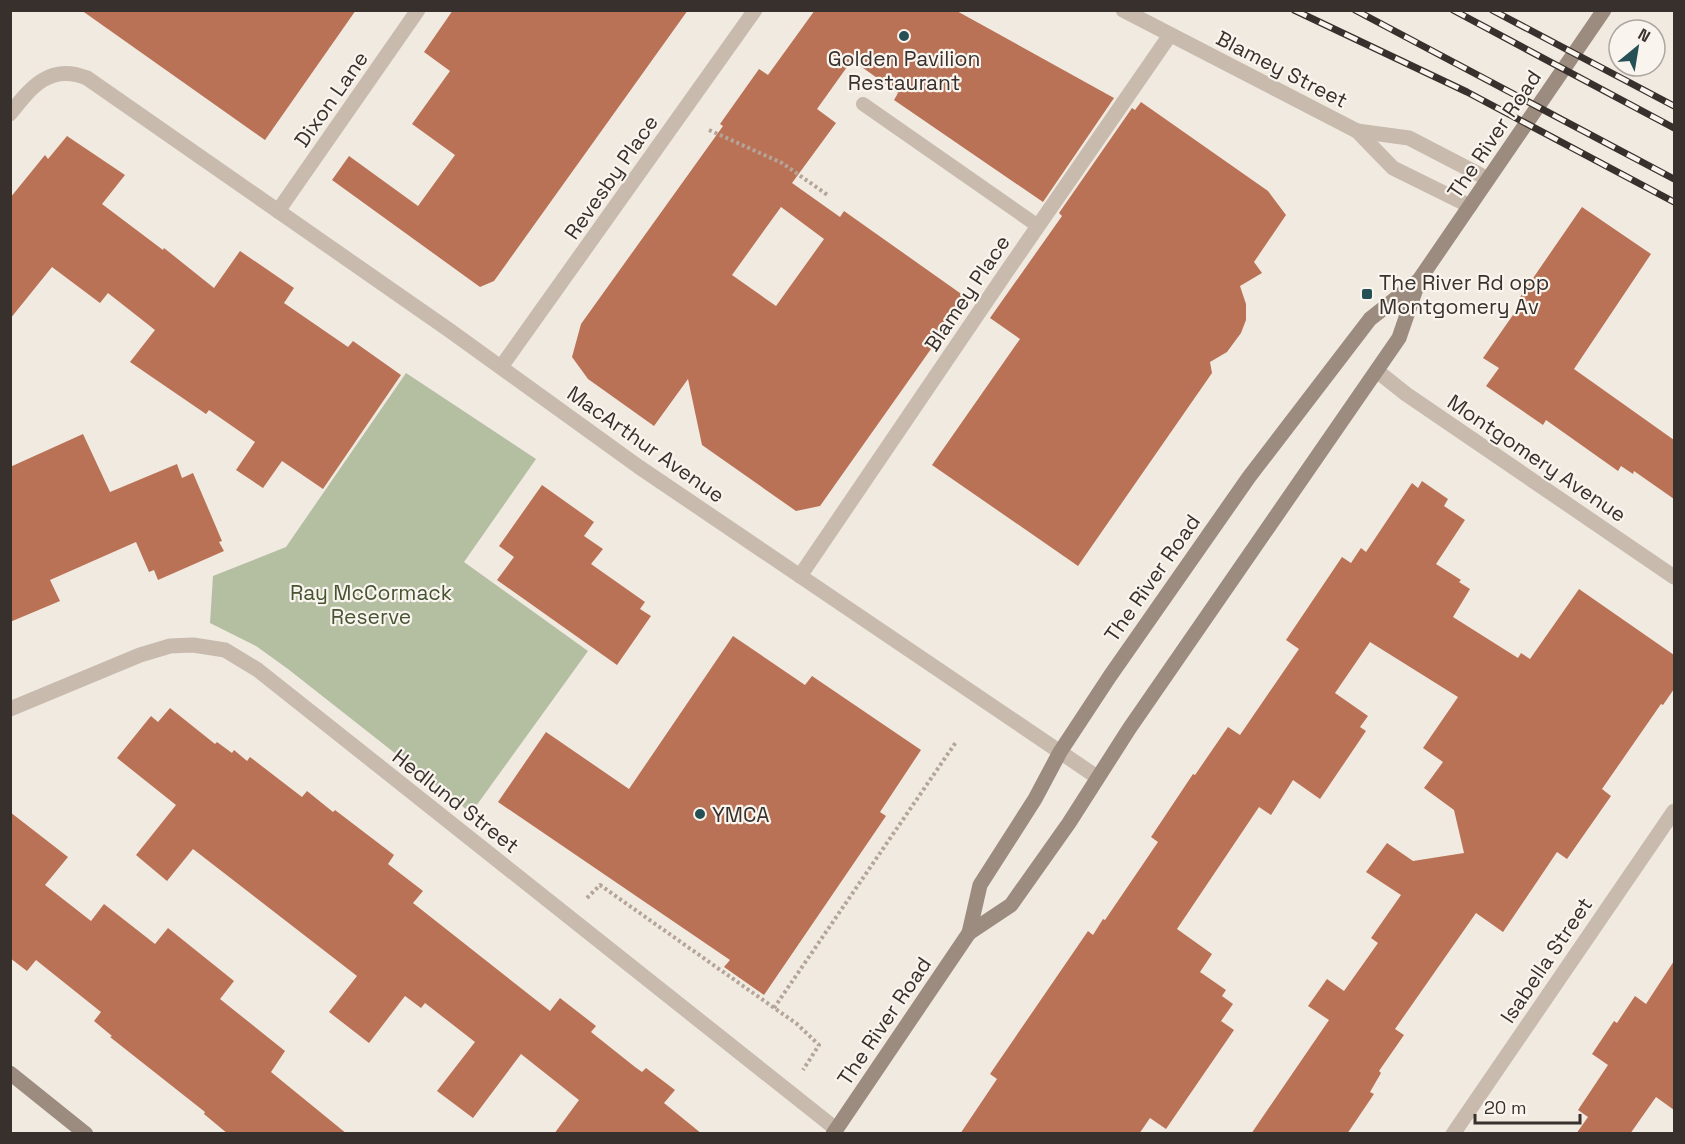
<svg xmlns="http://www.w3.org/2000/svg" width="1685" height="1144" font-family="'Space Grotesk',sans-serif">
<rect width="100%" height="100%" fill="#f1eae1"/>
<!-- green -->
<path fill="#b4bfa2" d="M 406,373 L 536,459 L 464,562 L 588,651 L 471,813 L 288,669 L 256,646 L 210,623 L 213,576 L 286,547 Z"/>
<!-- building -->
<g fill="#ba7256" fill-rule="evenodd">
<path d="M 81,10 L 356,10 L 265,140 Z"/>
<path d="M 453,10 L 688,10 L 494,281 L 480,287 L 332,180 L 349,156 L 418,206 L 455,155 L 412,124 L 450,71 L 424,52 Z"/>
<path d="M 815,10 L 955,10 L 1114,98 L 1043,202 L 894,100 L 898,93 L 852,60 L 817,109 L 836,123 L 792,183 L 840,217 L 844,211 L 967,298 L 820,506 L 796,511 L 702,445 L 688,379 L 654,426 L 588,379 L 572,357 L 581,324 L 723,126 L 720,124 L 759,69 L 768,75 ZM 781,207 L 824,239 L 776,306 L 732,275 Z"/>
<path d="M 1141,102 L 1268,191 L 1286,215 L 1254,262 L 1262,273 L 1240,286 L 1246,304 L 1246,320 L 1241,333 L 1227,352 L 1210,362 L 1212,373 L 1078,566 L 932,465 L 1020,339 L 990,318 L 1062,216 L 1059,213 L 1132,108 L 1135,110 Z"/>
<path d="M 67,136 L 125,175 L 102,204 L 163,250 L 164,248 L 214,288 L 240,251 L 294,288 L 284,303 L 348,347 L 353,341 L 401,375 L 323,489 L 282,461 L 263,488 L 236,470 L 255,442 L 209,410 L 206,414 L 130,362 L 155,330 L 108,293 L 100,303 L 52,267 L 10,319 L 10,198 L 45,155 L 48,159 Z"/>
<path d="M 1582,207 L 1651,254 L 1574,369 L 1674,440 L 1674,499 L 1634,471 L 1633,474 L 1621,466 L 1618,471 L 1546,420 L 1543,425 L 1486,386 L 1499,368 L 1483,358 L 1522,302 L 1518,300 Z"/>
<path d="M 83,434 L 110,492 L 177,464 L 182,478 L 193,473 L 222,541 L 219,542 L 224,551 L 158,580 L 154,570 L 149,572 L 136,542 L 50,580 L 60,601 L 10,622 L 10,467 Z"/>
<path d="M 1422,481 L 1448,499 L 1444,506 L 1465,520 L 1436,564 L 1461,580 L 1459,582 L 1470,589 L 1453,617 L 1518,658 L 1521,653 L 1530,659 L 1579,589 L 1674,655 L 1674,689 L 1663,705 L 1661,704 L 1602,789 L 1611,796 L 1567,859 L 1557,852 L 1503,932 L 1476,913 L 1395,1029 L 1404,1035 L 1379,1071 L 1381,1073 L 1370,1092 L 1374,1094 L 1347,1134 L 1251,1134 L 1329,1020 L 1308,1006 L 1327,979 L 1344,991 L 1378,943 L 1371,938 L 1401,895 L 1366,872 L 1387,843 L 1413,861 L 1464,853 L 1454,810 L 1424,788 L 1443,762 L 1423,748 L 1458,697 L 1370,642 L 1335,693 L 1368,716 L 1360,727 L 1366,731 L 1320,799 L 1293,780 L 1271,815 L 1259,807 L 1177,929 L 1212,954 L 1200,972 L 1226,990 L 1222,996 L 1233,1004 L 1221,1021 L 1234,1030 L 1166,1129 L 1150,1118 L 1139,1134 L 960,1134 L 997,1079 L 990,1074 L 1088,931 L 1093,935 L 1103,919 L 1105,920 L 1158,842 L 1151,837 L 1193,774 L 1195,775 L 1228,727 L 1240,735 L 1299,649 L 1286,640 L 1342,557 L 1351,563 L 1361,548 L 1366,552 L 1412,483 L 1418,488 Z"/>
<path d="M 542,485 L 594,522 L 584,536 L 603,549 L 591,564 L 645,602 L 640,609 L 651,616 L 617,665 L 497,580 L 514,557 L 499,546 Z"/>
<path d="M 733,636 L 805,685 L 812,676 L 921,750 L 880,812 L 886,816 L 764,995 L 724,967 L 730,960 L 498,802 L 546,732 L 629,789 Z"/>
<path d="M 170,708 L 215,744 L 217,742 L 232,753 L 234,750 L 247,761 L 250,757 L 302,797 L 307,791 L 333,812 L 335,810 L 394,855 L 388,864 L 423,891 L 413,903 L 550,1011 L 560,998 L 596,1026 L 591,1032 L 635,1067 L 642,1072 L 646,1068 L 675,1090 L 664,1103 L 702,1134 L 554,1134 L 579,1100 L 521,1054 L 473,1118 L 437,1091 L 475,1042 L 425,1003 L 421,1008 L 405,996 L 369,1043 L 329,1012 L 357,976 L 193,849 L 167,881 L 136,855 L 176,805 L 117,758 L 151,716 L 158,722 Z"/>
<path d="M 10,812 L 68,857 L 45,885 L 91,921 L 104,904 L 155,944 L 168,928 L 234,981 L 220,999 L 285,1051 L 271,1072 L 347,1134 L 228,1134 L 204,1114 L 205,1112 L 110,1037 L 112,1036 L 94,1021 L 101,1012 L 36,960 L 27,971 L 10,958 Z"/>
<path d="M 1674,961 L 1674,1110 L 1656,1097 L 1630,1134 L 1576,1134 L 1588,1117 L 1578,1110 L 1608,1065 L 1592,1054 L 1614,1021 L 1617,1023 L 1635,996 L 1646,1004 Z"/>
</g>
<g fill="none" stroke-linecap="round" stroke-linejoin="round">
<!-- path -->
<g stroke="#b4a598" stroke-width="4" stroke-dasharray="3 3" stroke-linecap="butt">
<path d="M 709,130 L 782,163 L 829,196"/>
<path d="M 587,898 L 600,885 L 797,1024 L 819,1045 L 803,1070"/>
<path d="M 774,1008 L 956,742"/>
</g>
<!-- lane -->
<path stroke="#c8bbae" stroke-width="14" d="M 863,104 L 1038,226"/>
<!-- street -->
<g stroke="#c8bbae" stroke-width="15">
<path d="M 1123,10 L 1357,131 L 1393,168 L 1470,206"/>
<path d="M 10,114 C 31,87 50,63 87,78 L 449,330 L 639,467 L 1097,777"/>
<path d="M 1357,131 L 1409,138 L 1488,179"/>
<path d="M 278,211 L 418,10"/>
<path d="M 501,367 L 755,10"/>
<path d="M 1377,371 L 1406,394 L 1674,577"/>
<path d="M 800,576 L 1005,274 L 1170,35"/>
<path d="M 10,709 L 140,655 L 170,646 L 193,645 L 225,650 L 258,670 L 836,1129"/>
<path d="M 1453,1134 L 1674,811"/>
</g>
<!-- secondary -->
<g stroke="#9c8b7f" stroke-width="15">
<path d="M 969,933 L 1011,905 L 1069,823 L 1129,729 L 1399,338 L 1419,280 L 1604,10"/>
<path d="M 10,1073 L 86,1134"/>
<path d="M 833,1134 L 969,933 L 980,885 L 1035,799 L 1060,752 L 1110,676 L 1249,477 L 1370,319 L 1418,281"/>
</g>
<!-- rail casing -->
<g stroke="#38302c" stroke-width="7">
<g id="rail">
<path d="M 1294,10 L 1467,92 L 1674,202"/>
<path d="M 1355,10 L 1674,179"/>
<path d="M 1453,10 L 1674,128"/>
<path d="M 1492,10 L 1674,106"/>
</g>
</g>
<!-- rail -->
<use href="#rail" stroke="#f9f4ed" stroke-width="4.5" stroke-dasharray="14" stroke-linecap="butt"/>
</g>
<!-- markers -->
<g fill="#255055" stroke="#f9f4ed" stroke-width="2">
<circle cx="904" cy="36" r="6"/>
<rect x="1361" y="288" width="12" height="12" rx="3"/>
<circle cx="700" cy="814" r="6"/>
</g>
<g text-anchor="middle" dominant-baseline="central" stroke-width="4.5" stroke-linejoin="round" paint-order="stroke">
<!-- poi labels -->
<g font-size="21" fill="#38302c" stroke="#f9f4ed" text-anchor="start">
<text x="904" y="58" text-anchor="middle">Golden Pavilion<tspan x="904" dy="24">Restaurant</tspan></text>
<text x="1379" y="282">The River Rd opp<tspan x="1379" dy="24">Montgomery Av</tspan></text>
<text x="712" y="814">YMCA</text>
</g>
<!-- street labels -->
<g font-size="21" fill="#38302c" stroke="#f9f4ed">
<text transform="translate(1282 69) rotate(27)">Blamey Street</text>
<text transform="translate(331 99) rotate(-55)">Dixon Lane</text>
<text transform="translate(1494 134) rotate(-56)">The River Road</text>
<text transform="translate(611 177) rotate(-55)">Revesby Place</text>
<text transform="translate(967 293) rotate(-56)">Blamey Place</text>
<text transform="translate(646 444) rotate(35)">MacArthur Avenue</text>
<text transform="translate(1537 458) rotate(34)">Montgomery Avenue</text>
<text transform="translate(1152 578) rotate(-55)">The River Road</text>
<text transform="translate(456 801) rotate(38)">Hedlund Street</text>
<text transform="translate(1546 960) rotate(-56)">Isabella Street</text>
<text transform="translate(884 1021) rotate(-56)">The River Road</text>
</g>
<!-- park labels -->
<g font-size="21" fill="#465432" stroke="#f9f4ed">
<text x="371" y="592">Ray McCormack<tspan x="371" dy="24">Reserve</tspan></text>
</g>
</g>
<!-- border -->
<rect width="1685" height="1144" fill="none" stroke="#38302c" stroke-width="24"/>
<!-- north arrow -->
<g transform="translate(1637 48) rotate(30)"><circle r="28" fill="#f9f4ed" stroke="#aca6a0" stroke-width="1.5"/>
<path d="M0-4.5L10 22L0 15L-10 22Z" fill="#255055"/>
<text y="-9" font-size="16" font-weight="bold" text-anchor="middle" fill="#38302c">N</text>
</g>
<!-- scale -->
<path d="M1475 1114v9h105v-9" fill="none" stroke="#38302c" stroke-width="3"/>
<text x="1484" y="1114" font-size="18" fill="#38302c" stroke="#f9f4ed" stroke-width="4.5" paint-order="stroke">20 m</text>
</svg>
